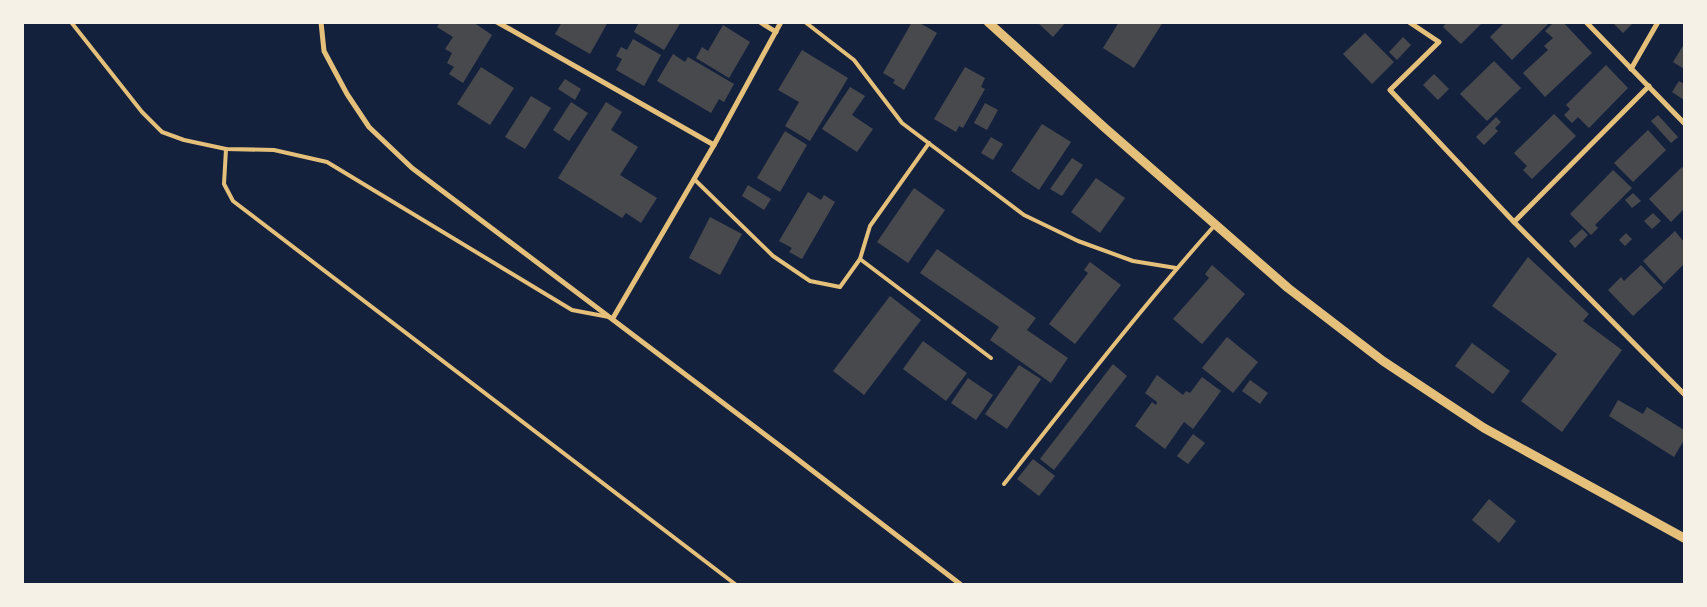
<svg xmlns="http://www.w3.org/2000/svg" width="1707" height="607" font-family="'Open Sans',sans-serif">
<rect width="100%" height="100%" fill="#14213d"/>
<!-- building -->
<g fill="#48494c">
<path d="M 440,22 L 473,22 L 492,35 L 463,83 L 449,74 L 454,67 L 447,63 L 452,53 L 445,49 L 453,37 L 437,27 Z"/>
<path d="M 562,22 L 608,22 L 590,54 L 555,34 Z"/>
<path d="M 639,22 L 681,22 L 664,50 L 634,32 Z"/>
<path d="M 912,22 L 918,22 L 937,33 L 904,90 L 893,83 L 895,80 L 883,73 Z"/>
<path d="M 1037,22 L 1066,22 L 1053,37 Z"/>
<path d="M 1119,22 L 1163,22 L 1134,68 L 1103,48 Z"/>
<path d="M 1447,22 L 1483,22 L 1461,44 L 1443,27 Z"/>
<path d="M 1505,22 L 1550,22 L 1512,60 L 1490,37 Z"/>
<path d="M 1554,22 L 1563,22 L 1592,53 L 1545,97 L 1523,73 L 1548,50 L 1544,46 L 1553,38 L 1545,31 Z"/>
<path d="M 1612,22 L 1634,22 L 1623,33 Z"/>
<path d="M 723,25 L 750,42 L 729,78 L 696,58 L 702,47 L 708,51 Z"/>
<path d="M 1365,33 L 1394,62 L 1372,84 L 1343,54 Z"/>
<path d="M 1403,37 L 1411,45 L 1397,60 L 1389,52 Z"/>
<path d="M 633,39 L 661,55 L 644,86 L 616,70 L 622,59 L 616,56 L 621,47 L 627,50 Z"/>
<path d="M 1684,44 L 1684,69 L 1673,62 Z"/>
<path d="M 802,50 L 848,78 L 810,141 L 785,126 L 799,102 L 778,90 Z"/>
<path d="M 673,54 L 685,62 L 688,57 L 734,84 L 724,102 L 719,99 L 711,113 L 657,81 Z"/>
<path d="M 1494,61 L 1521,88 L 1487,121 L 1460,94 Z"/>
<path d="M 1606,65 L 1628,88 L 1589,128 L 1578,117 L 1572,123 L 1564,115 L 1570,109 L 1566,105 Z"/>
<path d="M 481,67 L 514,88 L 490,125 L 457,104 Z"/>
<path d="M 965,67 L 985,78 L 981,87 L 985,89 L 963,128 L 959,126 L 956,132 L 934,119 Z"/>
<path d="M 1434,74 L 1449,89 L 1438,100 L 1423,85 Z"/>
<path d="M 565,79 L 581,89 L 575,100 L 558,89 Z"/>
<path d="M 1679,81 L 1684,84 L 1684,100 L 1672,92 Z"/>
<path d="M 850,87 L 865,96 L 852,115 L 873,129 L 857,152 L 822,129 Z"/>
<path d="M 531,96 L 551,108 L 525,149 L 505,137 Z"/>
<path d="M 571,102 L 588,113 L 569,141 L 553,130 Z"/>
<path d="M 606,102 L 622,112 L 611,130 L 638,147 L 620,175 L 657,198 L 641,223 L 626,213 L 622,218 L 558,178 Z"/>
<path d="M 985,103 L 998,110 L 987,130 L 974,123 Z"/>
<path d="M 1554,114 L 1576,136 L 1532,179 L 1523,170 L 1527,166 L 1514,153 Z"/>
<path d="M 1658,115 L 1678,137 L 1671,143 L 1651,121 Z"/>
<path d="M 1496,117 L 1501,122 L 1495,128 L 1498,131 L 1484,145 L 1476,137 Z"/>
<path d="M 1042,124 L 1071,142 L 1039,190 L 1011,171 Z"/>
<path d="M 1648,130 L 1666,150 L 1633,182 L 1614,163 Z"/>
<path d="M 785,131 L 807,145 L 780,192 L 757,178 Z"/>
<path d="M 991,137 L 1003,144 L 993,160 L 981,153 Z"/>
<path d="M 1072,158 L 1083,165 L 1062,196 L 1050,189 Z"/>
<path d="M 1682,167 L 1684,170 L 1684,209 L 1671,222 L 1649,199 Z"/>
<path d="M 1613,170 L 1632,188 L 1595,225 L 1598,228 L 1591,235 L 1570,214 Z"/>
<path d="M 1096,178 L 1125,198 L 1100,233 L 1071,212 Z"/>
<path d="M 748,185 L 771,199 L 764,210 L 742,196 Z"/>
<path d="M 914,188 L 945,210 L 908,263 L 877,242 Z"/>
<path d="M 808,192 L 821,200 L 824,195 L 835,202 L 802,259 L 789,252 L 792,248 L 779,241 Z"/>
<path d="M 1633,193 L 1641,201 L 1632,208 L 1625,200 Z"/>
<path d="M 1653,213 L 1661,221 L 1652,229 L 1644,221 Z"/>
<path d="M 710,217 L 742,234 L 720,275 L 689,258 Z"/>
<path d="M 1582,229 L 1588,235 L 1575,248 L 1569,241 Z"/>
<path d="M 1675,231 L 1684,242 L 1684,264 L 1664,284 L 1643,261 Z"/>
<path d="M 1626,233 L 1632,239 L 1625,246 L 1619,240 Z"/>
<path d="M 937,249 L 1036,318 L 1027,330 L 1068,358 L 1051,383 L 990,340 L 999,327 L 920,273 Z"/>
<path d="M 1528,257 L 1589,314 L 1583,321 L 1622,350 L 1562,432 L 1521,401 L 1557,354 L 1492,306 Z"/>
<path d="M 1090,262 L 1121,285 L 1075,344 L 1049,324 L 1088,273 L 1084,270 Z"/>
<path d="M 1212,265 L 1245,294 L 1202,344 L 1173,319 L 1209,278 L 1205,274 Z"/>
<path d="M 1641,265 L 1663,288 L 1633,316 L 1608,290 L 1621,277 L 1624,281 Z"/>
<path d="M 890,296 L 921,320 L 864,395 L 833,371 Z"/>
<path d="M 1227,337 L 1258,362 L 1233,393 L 1202,368 Z"/>
<path d="M 923,341 L 967,373 L 946,401 L 903,369 Z"/>
<path d="M 1472,343 L 1510,371 L 1493,394 L 1455,366 Z"/>
<path d="M 1113,364 L 1127,376 L 1054,470 L 1040,459 Z"/>
<path d="M 1019,365 L 1041,379 L 1007,429 L 985,414 Z"/>
<path d="M 1157,375 L 1183,395 L 1186,391 L 1190,393 L 1202,377 L 1221,391 L 1193,429 L 1184,422 L 1165,449 L 1135,426 L 1152,402 L 1156,405 L 1157,402 L 1145,393 Z"/>
<path d="M 968,378 L 993,395 L 976,420 L 951,403 Z"/>
<path d="M 1250,380 L 1268,393 L 1260,404 L 1242,391 Z"/>
<path d="M 1618,400 L 1643,414 L 1647,407 L 1684,430 L 1684,440 L 1674,457 L 1609,416 Z"/>
<path d="M 1193,434 L 1205,443 L 1188,464 L 1177,456 Z"/>
<path d="M 1033,459 L 1055,476 L 1039,496 L 1017,479 Z"/>
<path d="M 1489,499 L 1516,521 L 1499,543 L 1472,520 Z"/>
</g>
<g fill="none" stroke-linecap="round" stroke-linejoin="round">
<!-- service -->
<g stroke="#e5c07b" stroke-width="4">
<path d="M 71,22 L 142,112 L 162,132 L 184,140 L 226,149 L 274,150 L 327,162 L 572,310 L 609,317"/>
<path d="M 805,22 L 854,60 L 902,123 L 1024,215 L 1078,241 L 1133,261 L 1176,268"/>
<path d="M 226,149 L 224,184 L 233,201 L 735,584"/>
<path d="M 694,179 L 773,256 L 810,281 L 840,287 L 860,259 L 870,226 L 929,143"/>
<path d="M 860,259 L 991,358"/>
<path d="M 1004,484 C 1073,396 1141,308 1215,225"/>
</g>
<!-- minor -->
<g stroke="#e5c07b" stroke-width="5">
<path d="M 321,22 L 324,51 L 347,94 L 369,127 L 412,168 L 792,455 L 960,584"/>
<path d="M 497,22 L 714,145"/>
<path d="M 760,22 L 776,32"/>
<path d="M 1409,22 L 1439,42 L 1390,90 L 1514,222 L 1684,394"/>
<path d="M 1586,22 L 1684,123"/>
<path d="M 1631,69 L 1658,22"/>
<path d="M 1514,222 L 1649,86"/>
<path d="M 613,318 L 714,145 L 781,22"/>
</g>
<!-- tertiary -->
<path stroke="#e5c07b" stroke-width="9" d="M 988,22 L 1105,128 L 1288,288 L 1383,361 L 1484,428 L 1684,538"/>
</g>
<!-- border -->
<rect width="1707" height="607" fill="none" stroke="#f6f1e7" stroke-width="48"/>
</svg>
